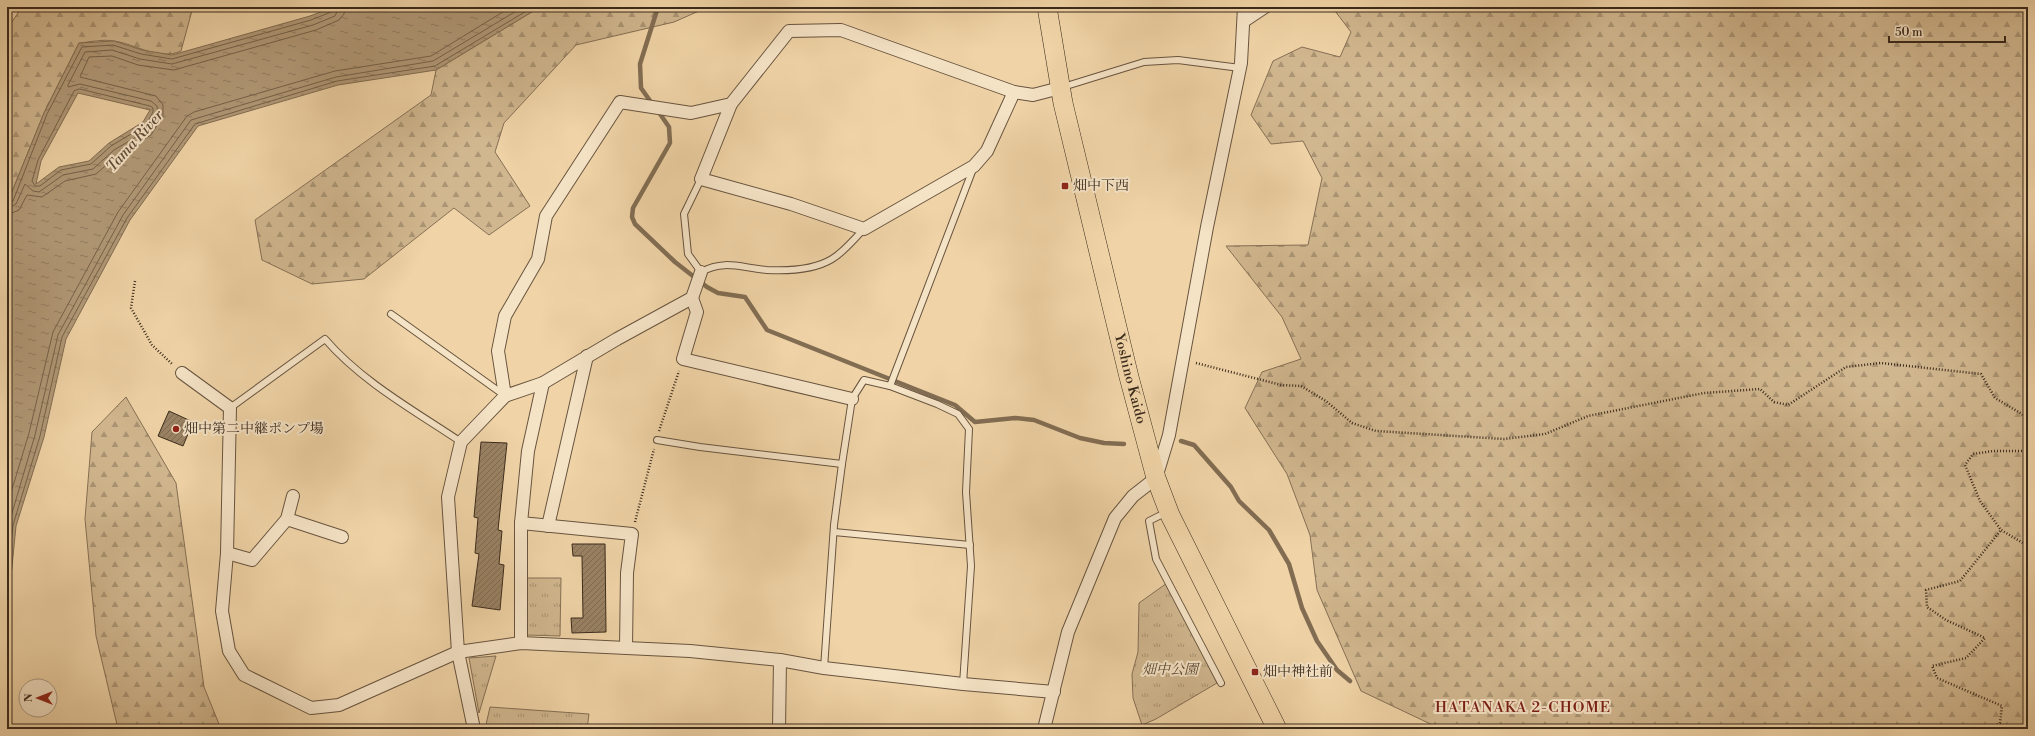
<svg xmlns="http://www.w3.org/2000/svg" width="2035" height="736" font-family="'Libre Bodoni','Noto Serif JP',serif">
<defs>
<pattern id="grass-tufts" width="24" height="20" patternUnits="userSpaceOnUse"><rect width="24" height="20" fill="#d1b78f"/><path d="M3 7l-1-3M5 7V3M7 7l1-3M15 17l-1-3M17 17v-4M19 17l1-3" fill="none" stroke="#ab9574"/></pattern>
<pattern id="forest-firs" width="22" height="20" patternUnits="userSpaceOnUse"><rect width="22" height="20" fill="#d1b78f"/><path d="M5 1l3.5 6h-7zM16 11l3.5 6h-7z" fill="#ab9574"/></pattern>
<pattern id="water-ripples" width="26" height="14" patternUnits="userSpaceOnUse"><rect width="26" height="14" fill="#b29a78"/><path d="M2 4q2-2 4 0t4 0M15 11q2-2 4 0t4 0" fill="none" stroke="#927e62"/></pattern>
<pattern id="building-hatch" width="6" height="6" patternUnits="userSpaceOnUse"><rect width="6" height="6" fill="#998264"/><path d="M-1 1l2-2M0 6l6-6M5 7l2-2" fill="none" stroke="#7e6b52"/></pattern>
</defs>
<rect width="100%" height="100%" fill="#f0d4a7"/>
<filter id="stains"><feTurbulence type="fractalNoise" baseFrequency=".005" numOctaves="4"/><feColorMatrix values="0 0 0 0 .2 0 0 0 0 .09 0 0 0 0 .02 0 0 0 .5 -.17"/></filter>
<radialGradient id="worn" r=".72"><stop offset=".6" stop-color="#630" stop-opacity="0"/><stop offset="1" stop-color="#630" stop-opacity=".3"/></radialGradient>
<!-- grass -->
<g fill="url(#grass-tufts)" stroke="#867056">
<path d="M 527,578 L 561,578 L 560,636 L 527,635 Z"/>
<path d="M 1167,583 L 1217,683 L 1156,719 L 1142,725 L 1133,698 L 1132,674 L 1138,652 L 1139,603 Z"/>
<path d="M 496,656 L 479,713 L 469,658 Z"/>
<path d="M 490,707 L 589,714 L 587,729 L 485,729 Z"/>
</g>
<!-- forest -->
<g fill="url(#forest-firs)" stroke="#867056">
<path d="M 22,7 L 193,7 L 181,51 C 158,61 136,44 114,41 C 103,39 90,42 79,43 L 44,113 L 7,204 L 7,29 Z"/>
<path d="M 540,7 L 708,7 L 674,22 L 576,45 L 504,123 L 495,152 L 530,206 L 489,235 L 454,208 L 364,279 L 312,284 L 262,260 L 255,220 L 431,95 L 436,70 Z"/>
<path d="M 1332,7 L 2028,7 L 2028,729 L 1441,729 L 1361,691 L 1317,590 L 1310,535 L 1287,474 L 1245,408 L 1262,372 L 1301,359 L 1282,317 L 1226,246 L 1308,245 L 1322,178 L 1303,141 L 1271,144 L 1251,115 L 1273,61 L 1302,47 L 1340,57 L 1351,32 Z"/>
<path d="M 126,397 L 176,483 L 204,687 L 221,729 L 118,729 L 96,636 L 85,519 L 92,432 Z"/>
</g>
<!-- water -->
<path fill="url(#water-ripples)" stroke="#826d53" fill-rule="evenodd" d="M 334,7 L 540,7 L 436,70 L 338,85 L 198,126 L 130,220 L 66,339 L 44,437 L 16,526 L 8,607 L 7,667 L 7,204 L 44,113 L 79,43 L 114,41 L 142,50 L 172,55 L 310,16 ZM 78,93 L 150,110 L 143,122 L 109,143 L 89,161 L 59,167 L 36,184 L 41,161 Z"/>
<g fill="none" stroke-linecap="round" stroke-linejoin="round">
<!-- shore -->
<g stroke="#76624a" stroke-width="1">
<path d="M 80,89 L 150,106 L 153,108 L 153,112 L 146,125 L 111,146 L 91,164 L 61,170 L 40,186 L 35,186 L 32,181 L 38,160 L 74,91 Z"/>
<path d="M 7,203 L 13,201 L 47,114 L 82,47 L 113,45 L 141,54 L 172,59 L 311,20 L 331,12 L 334,7"/>
<path d="M 7,209 L 16,204 L 25,184 L 33,191 L 39,192 L 63,175 L 93,169 L 114,150 L 148,130 L 158,114 L 157,106 L 151,101 L 80,84 L 68,87 L 68,85 L 85,52 L 112,50 L 140,59 L 172,64 L 313,25 L 335,16 L 339,7"/>
<path d="M 7,215 L 19,210 L 27,195 L 42,197 L 65,181 L 96,174 L 118,155 L 151,135 L 163,116 L 163,105 L 156,96 L 80,77 L 89,57 L 112,56 L 138,65 L 174,70 L 316,30 L 339,20 L 344,14 L 345,7"/>
<path d="M 7,506 L 29,433 L 53,332 L 118,212 L 187,116 L 194,112 L 335,71 L 431,56 L 511,7"/>
<path d="M 7,530 L 35,435 L 58,335 L 123,215 L 191,120 L 336,77 L 433,61 L 523,7"/>
<path d="M 7,578 L 13,525 L 40,436 L 62,337 L 127,218 L 195,124 L 337,81 L 435,66 L 533,7"/>
</g>
<!-- stream -->
<g stroke="#826d53" stroke-width="4.5">
<path d="M 653,105 L 641,88 L 640,64 L 658,7"/>
<path d="M 658,111 L 669,127 L 670,143 L 633,208 L 632,217 L 635,224 L 675,262 L 707,287 L 718,293 L 745,297 L 767,330 L 955,405 L 975,422 L 1015,418 L 1034,420 L 1080,438 L 1104,443 L 1124,444"/>
<path d="M 1181,441 L 1194,445 L 1231,487 L 1239,501 L 1269,530 L 1289,564 L 1302,608 L 1317,641 L 1337,670 L 1350,681"/>
</g>
</g>
<!-- building -->
<g fill="url(#building-hatch)" stroke="#3a2a1c">
<path d="M 169,411 L 193,422 L 183,446 L 158,436 Z"/>
<path d="M 481,442 L 507,443 L 498,530 L 502,531 L 499,564 L 504,565 L 500,610 L 472,606 L 479,554 L 475,553 L 478,518 L 474,517 Z"/>
<path d="M 572,544 L 605,544 L 606,632 L 572,633 L 571,618 L 583,618 L 582,556 L 573,556 Z"/>
</g>
<g fill="none" stroke-linecap="round" stroke-linejoin="round">
<!-- lane casing -->
<g stroke="#68543f" stroke-width="8">
<g id="lane">
<path d="M 1063,87 L 1144,62 L 1178,60 L 1240,68"/>
<path d="M 701,179 L 684,214 L 688,254 L 701,272 C 725,259 741,268 767,270 C 787,271 814,270 832,259 C 844,252 854,239 864,229"/>
<path d="M 391,314 L 504,395"/>
<path d="M 890,386 L 973,169"/>
<path d="M 230,408 L 325,339 C 362,382 415,411 461,442"/>
<path d="M 657,440 L 700,447 L 842,464"/>
<path d="M 1167,512 L 1149,521 L 1156,559 L 1221,683"/>
<path d="M 834,532 L 970,545"/>
<path d="M 824,668 L 834,525 L 842,464 L 852,399 L 864,380 L 890,386 L 937,404 L 958,414 L 969,429 L 966,492 L 971,566 L 963,684"/>
</g>
</g>
<!-- street casing -->
<g stroke="#68543f" stroke-width="14">
<g id="street">
<path d="M 1244,21 L 1265,7"/>
<path d="M 731,104 L 701,179 L 791,204 L 864,229 L 974,166 L 987,151 L 1014,92"/>
<path d="M 692,298 L 697,312 L 683,359 L 852,399"/>
<path d="M 182,373 L 230,408 L 227,553 L 222,611 L 229,651 L 244,675 L 311,708 L 339,705 L 458,652 L 521,643 L 690,651 L 780,660 L 824,668 L 963,684 L 1054,692"/>
<path d="M 505,396 L 498,351 L 505,316 L 538,259 L 546,216 L 620,102 L 691,113 L 731,104 L 789,31 L 841,30 L 1014,92 L 1033,95 L 1060,88"/>
<path d="M 287,519 L 342,537"/>
<path d="M 521,523 L 632,534 L 627,573 L 626,647"/>
<path d="M 548,526 L 587,356"/>
<path d="M 227,553 L 252,560 L 287,519 L 293,496"/>
<path d="M 521,643 L 521,523 L 528,451 L 543,383"/>
<path d="M 474,729 L 458,652 L 448,497 L 461,442 L 505,396 L 543,383 L 617,339 L 692,298 L 701,272"/>
<path d="M 779,729 L 780,660"/>
<path d="M 1044,729 L 1068,632 L 1115,518 L 1133,496 L 1156,478 L 1169,435 L 1207,227 L 1241,63 L 1244,7"/>
</g>
</g>
<!-- primary casing -->
<g stroke="#3a2a1c" stroke-width="20">
<g id="primary">
<path id="s1" d="M 1047,7 L 1063,103 L 1129,377 L 1156,478 L 1170,515 L 1277,729"/>
</g>
</g>
<!-- path -->
<g stroke="#3a2a1c" stroke-width="2.5" stroke-dasharray="1 2" stroke-linecap="butt">
<path d="M 135,281 L 131,308 L 152,345 L 172,364"/>
<path d="M 1196,363 L 1281,385 L 1301,386 L 1326,401 L 1352,423 L 1376,431 L 1504,439 L 1545,434 L 1588,416 L 1704,393 L 1760,389 L 1774,402 L 1788,405 L 1846,367 L 1881,363 L 1981,374 L 1995,398 L 2022,414 L 2028,423"/>
<path d="M 659,431 L 679,371"/>
<path d="M 2028,451 L 1993,451 L 1973,454 L 1965,465 L 1980,501 L 2001,530 L 2028,546"/>
<path d="M 635,522 L 654,449"/>
<path d="M 1986,729 L 2000,723 L 2002,706 L 1937,678 L 1932,666 L 1966,658 L 1985,638 L 1946,620 L 1927,607 L 1926,590 L 1960,581 L 2001,530"/>
</g>
<!-- lane -->
<use href="#lane" stroke="#f5e3c6" stroke-width="6"/>
<!-- street -->
<use href="#street" stroke="#f5e3c6" stroke-width="12"/>
<!-- primary -->
<use href="#primary" stroke="#f0d4a7" stroke-width="19"/>
</g>
<!-- markers -->
<g fill="#8f2418" stroke="#f5e3c6" stroke-width="1.5">
<rect x="1061" y="182" width="8" height="8" rx="2"/>
<circle cx="176" cy="429" r="4"/>
<rect x="1251" y="668" width="8" height="8" rx="2"/>
</g>
<g text-anchor="middle" dominant-baseline="central" stroke-width="4" stroke-linejoin="round" paint-order="stroke">
<!-- poi labels -->
<g font-size="14" fill="#3a2a1c" stroke="#f5e3c6" text-anchor="start">
<text x="1073" y="186">畑中下西</text>
<text x="184" y="429">畑中第二中継ポンプ場</text>
<text x="1263" y="672">畑中神社前</text>
</g>
<!-- street labels -->
<g font-size="14" fill="#3a2a1c" stroke="#f5e3c6">
<text stroke="none"><textPath href="#s1" startOffset="381">Yoshino Kaido</textPath></text>
</g>
<!-- park labels -->
<g font-size="14" font-style="italic" fill="#584633" stroke="#f5e3c6">
<text x="1170" y="670">畑中公園</text>
</g>
<!-- water labels -->
<g font-size="15" font-style="italic" fill="#5e4c38" stroke="#f5e3c6">
<text transform="translate(135 141) rotate(-48)">Tama River</text>
</g>
<!-- neighbourhood labels -->
<g font-size="15" letter-spacing="1" fill="#7a1f14" stroke="#f5e3c6">
<text x="1523" y="707">HATANAKA 2-CHOME</text>
</g>
</g>
<!-- margin -->
<rect width="2035" height="736" fill="none" stroke="#f0d4a7" stroke-width="24"/>
<rect x="8" y="8" width="2019" height="720" fill="none" stroke="#3a2a1c" stroke-width="2"/>
<rect x="12" y="12" width="2011" height="712" fill="none" stroke="#3a2a1c"/>
<!-- north arrow -->
<g transform="translate(38 698) rotate(270)"><circle r="19" fill="#f5e3c6" stroke="#aa9982"/>
<path d="M0-3L7 15L0 10L-7 15Z" fill="#8f2418"/>
<text y="-6" font-size="11" font-weight="bold" text-anchor="middle" fill="#3a2a1c">N</text>
</g>
<!-- scale -->
<path d="M1889 36v6h116v-6" fill="none" stroke="#3a2a1c" stroke-width="2"/>
<text x="1895" y="36" font-size="12" fill="#3a2a1c" stroke="#f5e3c6" stroke-width="3" paint-order="stroke">50 m</text>
<rect width="100%" height="100%" filter="url(#stains)"/>
<rect width="100%" height="100%" fill="url(#worn)"/>
</svg>
